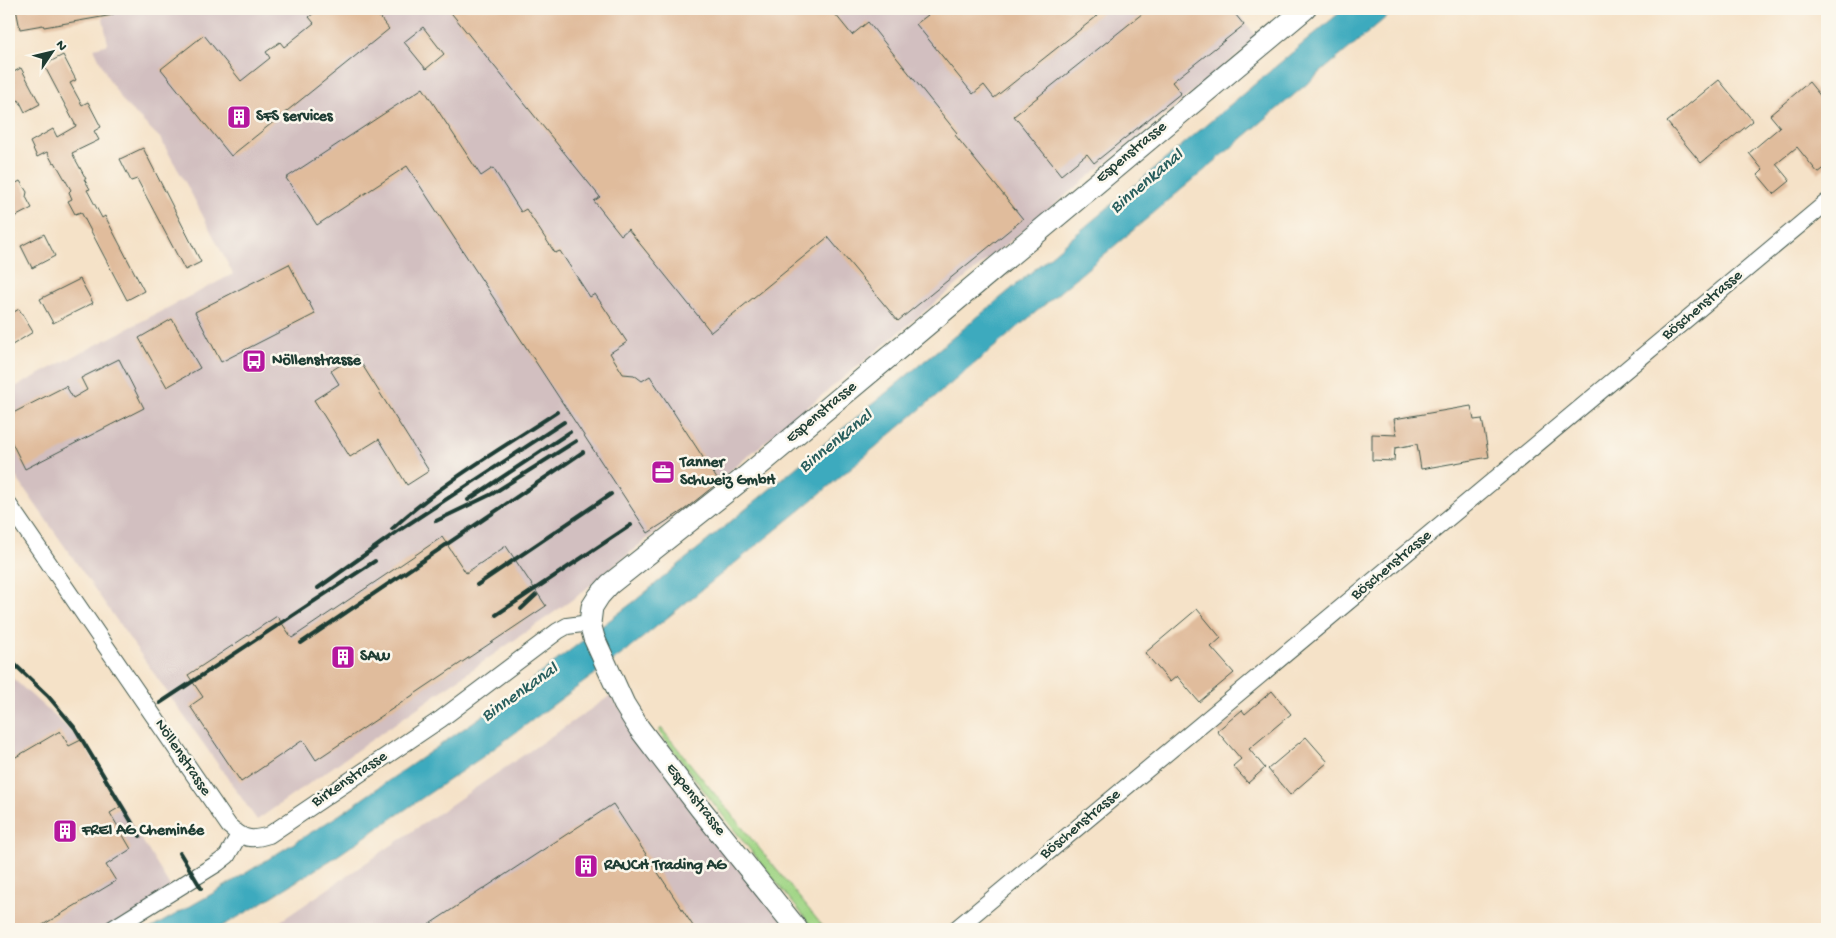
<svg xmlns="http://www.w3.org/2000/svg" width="1836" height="938" font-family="'Gochi Hand',sans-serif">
<rect width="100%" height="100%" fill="#fbf7ec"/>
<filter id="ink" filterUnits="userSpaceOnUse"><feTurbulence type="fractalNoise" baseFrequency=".02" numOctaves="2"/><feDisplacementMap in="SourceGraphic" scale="10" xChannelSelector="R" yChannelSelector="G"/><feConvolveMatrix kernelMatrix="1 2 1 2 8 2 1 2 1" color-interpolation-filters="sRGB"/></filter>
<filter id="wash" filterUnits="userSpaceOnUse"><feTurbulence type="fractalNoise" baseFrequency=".0096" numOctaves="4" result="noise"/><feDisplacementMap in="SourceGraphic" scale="20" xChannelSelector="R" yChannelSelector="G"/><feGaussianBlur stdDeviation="1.12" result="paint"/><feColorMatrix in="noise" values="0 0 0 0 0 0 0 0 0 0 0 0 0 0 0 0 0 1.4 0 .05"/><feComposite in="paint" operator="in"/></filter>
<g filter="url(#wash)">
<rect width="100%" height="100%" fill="#f5e2c8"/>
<!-- industrial -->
<g fill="#d2bfc0">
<path d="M 101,9 L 1234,9 L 1258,38 L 576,597 L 257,820 L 9,467 L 9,390 L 233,274 L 189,189 L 160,138 L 125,104 L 109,80 L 94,48 L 108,44 Z"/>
<path d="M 9,675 L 81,740 L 173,891 L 112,929 L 9,929 Z"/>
<path d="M 610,696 L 796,929 L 269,929 Z"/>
</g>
<!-- green -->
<path fill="#a1d686" stroke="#608a5d" d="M 661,728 L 825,929 L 814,929 L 731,826 L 659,732 Z"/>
<!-- water -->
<path fill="#3eaabe" stroke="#2e7479" d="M 1344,9 L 1396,9 L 803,508 L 625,652 L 481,758 L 334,858 L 252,909 L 217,929 L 150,929 L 217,891 L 339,815 L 505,700 L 636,600 L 1004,295 Z"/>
<g id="blocks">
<!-- building -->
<g fill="#e0bc9c">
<path d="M 16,9 L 112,9 L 113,15 L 44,27 L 43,25 L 20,29 Z"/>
<path d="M 319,9 L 373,9 L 389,29 L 231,156 L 161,69 L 204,35 L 241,81 L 270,58 L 266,52 L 280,42 L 284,47 L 314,23 L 309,17 Z"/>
<path d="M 448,9 L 831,9 L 852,35 L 868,22 L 957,133 L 955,135 L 1023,219 L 898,321 L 828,237 L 711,332 L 628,229 L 621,235 L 594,201 L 600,197 Z"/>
<path d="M 923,9 L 1106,9 L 994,98 L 984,85 L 973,94 L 916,24 L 928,15 Z"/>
<path d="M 1148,9 L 1231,9 L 1244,25 L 1172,82 L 1181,93 L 1094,163 L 1087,154 L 1061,175 L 1014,116 Z"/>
<path d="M 423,27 L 444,54 L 426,69 L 404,42 Z"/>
<path d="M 63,55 L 76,80 L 70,83 L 82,105 L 88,102 L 101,127 L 94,131 L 99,140 L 72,153 L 86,179 L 84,179 L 90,189 L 87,190 L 102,218 L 105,216 L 144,291 L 127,300 L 81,212 L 75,214 L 68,201 L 72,199 L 69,192 L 71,190 L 55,162 L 53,163 L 47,152 L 37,157 L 30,142 L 53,129 L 57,137 L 76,126 L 44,65 Z"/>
<path d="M 21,68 L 40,104 L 25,112 L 19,100 L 9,106 L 9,86 L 15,83 L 10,74 Z"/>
<path d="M 1719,80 L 1753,121 L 1701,163 L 1667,122 Z"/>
<path d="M 1809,82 L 1827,104 L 1827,166 L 1818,173 L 1797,147 L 1776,164 L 1790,181 L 1774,194 L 1758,175 L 1763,170 L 1749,153 L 1780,127 L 1770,115 Z"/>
<path d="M 423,88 L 481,176 L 493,168 L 521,212 L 526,209 L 555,253 L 560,251 L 590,297 L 595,294 L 627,342 L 610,353 L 623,374 L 634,375 L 642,381 L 650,376 L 719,482 L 684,510 L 648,533 L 407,166 L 317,225 L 286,178 Z"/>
<path d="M 143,148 L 201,262 L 185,270 L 137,179 L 131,181 L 120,159 Z"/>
<path d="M 20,181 L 27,192 L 26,197 L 32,208 L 9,220 L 9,187 Z"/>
<path d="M 44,234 L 55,256 L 32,268 L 21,246 Z"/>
<path d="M 289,264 L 315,314 L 221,362 L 195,312 Z"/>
<path d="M 80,279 L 93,303 L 53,323 L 40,299 Z"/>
<path d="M 19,309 L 33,332 L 9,347 L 9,315 Z"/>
<path d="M 172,319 L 200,368 L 167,387 L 139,338 Z"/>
<path d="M 356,355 L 429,471 L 407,485 L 379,439 L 350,457 L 314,400 L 339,384 L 331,371 Z"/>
<path d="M 119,359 L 144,408 L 25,469 L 9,437 L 9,415 L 66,386 L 73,398 L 87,390 L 81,378 Z"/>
<path d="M 1471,406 L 1474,420 L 1482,419 L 1489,457 L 1421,469 L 1417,444 L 1395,448 L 1394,461 L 1372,460 L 1372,434 L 1397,435 L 1394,419 Z"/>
<path d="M 442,537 L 466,573 L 506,546 L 546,606 L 316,760 L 303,740 L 241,782 L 190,706 L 203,697 L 188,675 L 277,616 L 292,638 Z"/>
<path d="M 1197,609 L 1221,638 L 1211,647 L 1234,673 L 1199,702 L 1177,676 L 1170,682 L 1145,653 Z"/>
<path d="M 1272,691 L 1291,714 L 1249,749 L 1265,768 L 1248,783 L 1233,766 L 1241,759 L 1217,731 L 1242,710 L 1245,714 Z"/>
<path d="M 60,731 L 69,746 L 81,740 L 120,807 L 110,813 L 131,849 L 106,865 L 116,881 L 36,929 L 9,929 L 9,761 Z"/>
<path d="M 1306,737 L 1328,762 L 1290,795 L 1268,769 Z"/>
<path d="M 613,804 L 695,929 L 422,929 Z"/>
</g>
</g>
</g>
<g filter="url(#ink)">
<use href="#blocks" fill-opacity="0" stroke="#3f564a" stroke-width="1"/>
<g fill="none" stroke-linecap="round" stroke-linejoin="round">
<!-- minor casing -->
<g stroke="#3f564a" stroke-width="18">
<g id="minor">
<path d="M 9,505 L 229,826 C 244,839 250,841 269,835 L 441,719 L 558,631 L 567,626 L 590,623"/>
<path d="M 112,929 L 218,863 L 227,856 L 239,835"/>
<path d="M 956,929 L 1827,202"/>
</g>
</g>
<!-- tertiary casing -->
<g stroke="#3f564a" stroke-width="23">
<path id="tertiary" d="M 797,929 L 700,808 L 639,728 L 624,704 L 594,638 L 590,623 L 592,607 L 599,596 L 610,584 L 744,478 L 1305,9"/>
</g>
<!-- minor -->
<use href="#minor" stroke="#fff" stroke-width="16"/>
<!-- tertiary -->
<use href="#tertiary" stroke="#fff" stroke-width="21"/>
<!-- rail -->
<g stroke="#1f3d34" stroke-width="4">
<path d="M 468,500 L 570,432"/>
<path d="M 436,521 L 492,494 L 576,441"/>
<path d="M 392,529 C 441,483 501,449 557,412"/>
<path d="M 477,585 L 611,494"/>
<path d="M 318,588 L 398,531 L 564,422"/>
<path d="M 521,609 L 536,595"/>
<path d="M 496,615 L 631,525"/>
<path d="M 301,643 L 583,452"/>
<path d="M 9,659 L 48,696 L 75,728 L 140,836"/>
<path d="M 160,703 L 375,561"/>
<path d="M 180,853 L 201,888"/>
</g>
</g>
</g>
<!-- icons -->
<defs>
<g id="building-square" transform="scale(1.25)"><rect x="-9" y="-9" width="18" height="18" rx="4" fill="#b5179e" stroke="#fbf7ec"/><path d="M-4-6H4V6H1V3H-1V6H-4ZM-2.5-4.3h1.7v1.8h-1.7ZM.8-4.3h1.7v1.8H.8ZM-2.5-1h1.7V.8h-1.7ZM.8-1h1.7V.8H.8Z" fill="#fff"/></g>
<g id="bus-square" transform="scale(1.25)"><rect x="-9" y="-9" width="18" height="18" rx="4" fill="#b5179e" stroke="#fbf7ec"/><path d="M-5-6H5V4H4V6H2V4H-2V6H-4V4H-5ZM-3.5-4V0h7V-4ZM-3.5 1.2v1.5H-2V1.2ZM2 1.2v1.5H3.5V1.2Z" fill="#fff"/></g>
<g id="office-square" transform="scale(1.25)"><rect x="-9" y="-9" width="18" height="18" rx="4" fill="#b5179e" stroke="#fbf7ec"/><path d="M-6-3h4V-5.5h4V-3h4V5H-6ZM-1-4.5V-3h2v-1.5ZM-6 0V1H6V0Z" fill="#fff"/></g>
</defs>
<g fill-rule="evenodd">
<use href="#building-square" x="239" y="117"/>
<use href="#bus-square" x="254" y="361"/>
<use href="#office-square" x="663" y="472"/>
<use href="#building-square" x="343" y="657"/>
<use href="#building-square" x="65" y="831"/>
<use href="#building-square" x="586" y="866"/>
</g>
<g text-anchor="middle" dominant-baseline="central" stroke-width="5" stroke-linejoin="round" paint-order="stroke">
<!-- poi labels -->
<g font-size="16" font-weight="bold" fill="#1f3d34" stroke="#fbf7ec" text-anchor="start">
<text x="256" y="117">SFS services</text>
<text x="272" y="361">Nöllenstrasse</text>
<text x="680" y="463">Tanner<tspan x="680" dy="18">Schweiz GmbH</tspan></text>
<text x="360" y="657">SAW</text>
<text x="82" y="831">FREI AG Cheminée</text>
<text x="604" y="866">RAUCH Trading AG</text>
</g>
<!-- street labels -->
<g font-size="16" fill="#1f3d34" stroke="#fbf7ec">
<text transform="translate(1132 153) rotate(-40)">Espenstrasse</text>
<text transform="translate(1703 306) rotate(-40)">Böschenstrasse</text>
<text transform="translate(822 413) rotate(-40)">Espenstrasse</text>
<text transform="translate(1392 566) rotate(-40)">Böschenstrasse</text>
<text transform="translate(182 758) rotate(56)">Nöllenstrasse</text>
<text transform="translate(350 780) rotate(-34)">Birkenstrasse</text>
<text transform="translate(695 800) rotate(52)">Espenstrasse</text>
<text transform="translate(1081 825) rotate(-40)">Böschenstrasse</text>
</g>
<!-- water labels -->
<g font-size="18" font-style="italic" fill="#285e5d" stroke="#fbf7ec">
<text transform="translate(1147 182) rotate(-40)">Binnenkanal</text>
<text transform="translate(836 442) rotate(-39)">Binnenkanal</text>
<text transform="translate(520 693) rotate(-35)">Binnenkanal</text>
</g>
</g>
<!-- margin -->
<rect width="1836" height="938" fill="none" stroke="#fbf7ec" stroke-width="30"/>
<!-- north arrow -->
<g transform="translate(52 52) rotate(55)" stroke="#fbf7ec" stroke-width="4" paint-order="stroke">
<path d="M0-4L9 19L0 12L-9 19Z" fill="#1f3d34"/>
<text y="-8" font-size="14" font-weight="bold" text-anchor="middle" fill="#1f3d34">N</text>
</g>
</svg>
